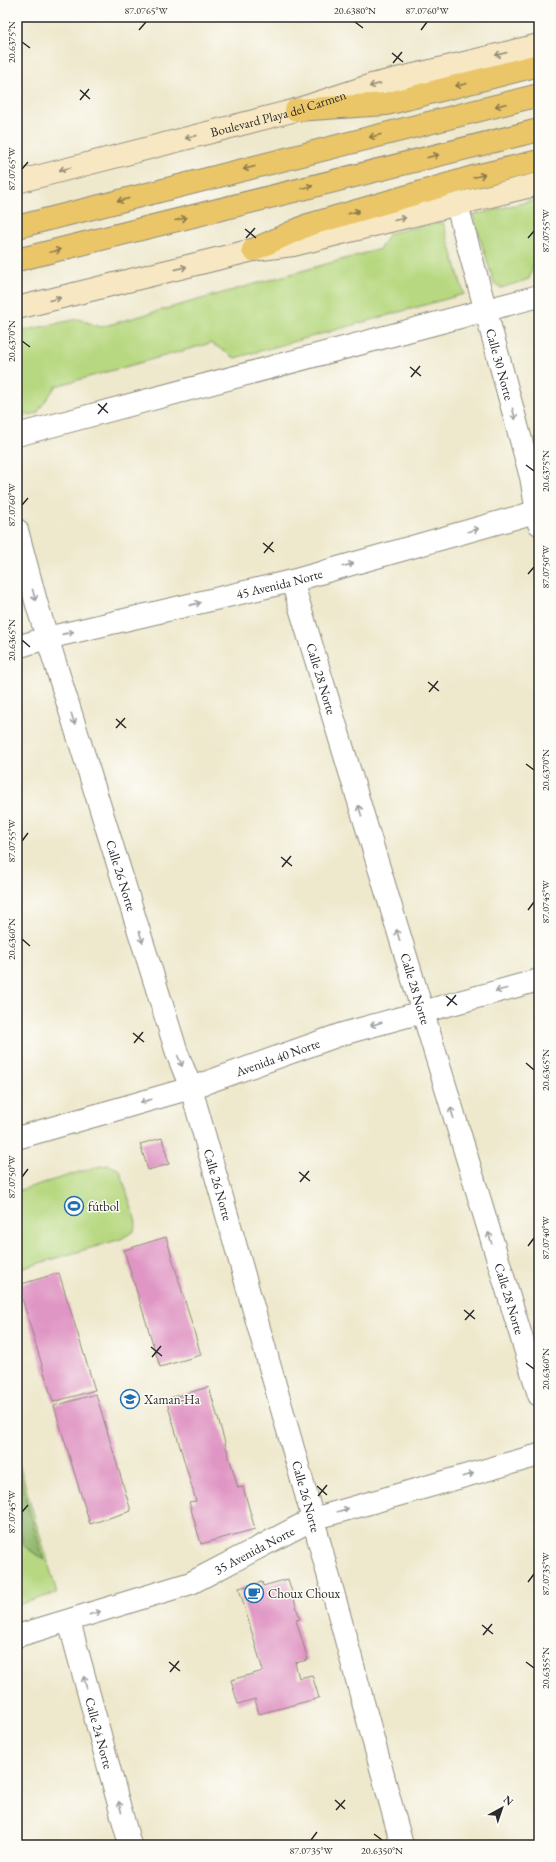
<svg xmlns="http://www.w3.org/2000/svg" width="556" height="1862" font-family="'EB Garamond',serif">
<rect width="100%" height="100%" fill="#fdfcf7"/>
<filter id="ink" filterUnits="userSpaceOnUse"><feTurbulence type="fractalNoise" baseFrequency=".025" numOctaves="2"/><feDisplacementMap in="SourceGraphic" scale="8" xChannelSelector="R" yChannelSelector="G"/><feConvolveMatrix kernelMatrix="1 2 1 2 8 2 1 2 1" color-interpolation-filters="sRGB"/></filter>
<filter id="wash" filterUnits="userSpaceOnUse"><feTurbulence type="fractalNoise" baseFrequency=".012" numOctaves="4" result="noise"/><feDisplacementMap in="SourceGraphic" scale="16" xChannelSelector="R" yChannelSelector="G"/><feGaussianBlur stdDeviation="0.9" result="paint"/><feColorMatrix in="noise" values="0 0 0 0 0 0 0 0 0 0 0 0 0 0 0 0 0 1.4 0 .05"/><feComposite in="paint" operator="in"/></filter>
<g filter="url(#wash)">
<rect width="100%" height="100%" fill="#eee8cc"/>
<!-- green -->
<g fill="#b7d880" stroke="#718256">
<path d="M 539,199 L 539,248 L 529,279 L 501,288 L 494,283 L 473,215 Z"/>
<path d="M 443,222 L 464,294 L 235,358 L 211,343 L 56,386 L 37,413 L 17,418 L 17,332 L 78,319 L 101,327 L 380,249 L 389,233 Z"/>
<path d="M 109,1165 L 120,1170 L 136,1222 L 134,1231 L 121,1239 L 17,1270 L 17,1191 L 96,1167 Z"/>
<path d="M 17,1458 L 57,1593 L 17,1605 L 17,1522 L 24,1546 L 44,1560 L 17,1470 Z"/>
</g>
<!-- forest -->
<path fill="#91b86e" stroke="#5e724c" d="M 17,1470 L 44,1560 L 24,1546 L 17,1522 Z"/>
<g id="blocks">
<!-- building -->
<g fill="#e096c4">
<path d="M 162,1138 L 169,1164 L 148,1170 L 140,1144 Z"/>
<path d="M 166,1237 L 201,1355 L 160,1367 L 124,1250 Z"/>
<path d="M 59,1273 L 95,1390 L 53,1402 L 18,1285 Z"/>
<path d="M 209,1387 L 238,1488 L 243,1487 L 255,1529 L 201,1544 L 189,1502 L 196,1501 L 166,1399 Z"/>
<path d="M 96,1394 L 131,1511 L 90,1524 L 54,1406 Z"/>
<path d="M 288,1579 L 300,1619 L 296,1620 L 308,1660 L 295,1663 L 299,1678 L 312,1675 L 319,1698 L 259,1714 L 255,1699 L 238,1704 L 231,1680 L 263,1671 L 239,1588 L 262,1582 L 263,1586 Z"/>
</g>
</g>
</g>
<g filter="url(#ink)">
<use href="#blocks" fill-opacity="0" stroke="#8c8a7c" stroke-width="1"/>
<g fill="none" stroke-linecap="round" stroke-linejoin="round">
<!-- street casing -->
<g stroke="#8c8a7c" stroke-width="24">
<g id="street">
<path id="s1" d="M 457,205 L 531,477 L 539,524"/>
<path d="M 17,435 L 539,296"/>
<path id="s2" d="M 17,530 L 37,605 L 177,1053 L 191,1088 L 313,1519 L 402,1845"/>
<path id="s3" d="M 292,581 L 539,1395"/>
<path id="s4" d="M 17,647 L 47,638 L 292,581 L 539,511"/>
<path id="s5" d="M 17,1138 L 191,1088 L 342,1034 L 539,980"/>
<path id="s6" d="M 69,1621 L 130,1845"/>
<path id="s7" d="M 17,1636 L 191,1583 L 313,1519 L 539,1455"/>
</g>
</g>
<!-- secondary casing -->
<g stroke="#8c8a7c" stroke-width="24">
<g id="secondary">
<path id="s8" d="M 17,182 L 296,110 L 372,85 L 539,45"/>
<path d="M 17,308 L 253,250 L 293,245 L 539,184"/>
</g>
</g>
<!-- highway casing -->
<g stroke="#8c8a7c" stroke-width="24">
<g id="highway">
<path d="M 296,110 L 386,104 L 539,65"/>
<path d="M 17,227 L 539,95"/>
<path d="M 253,250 L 308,225 L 480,175 L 539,161"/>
<path d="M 17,260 L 539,130"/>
</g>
</g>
<!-- street -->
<use href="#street" stroke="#fff" stroke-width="22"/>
<!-- secondary -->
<use href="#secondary" stroke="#f7e8c3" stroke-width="22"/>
<!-- highway -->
<use href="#highway" stroke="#eac669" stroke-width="22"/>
</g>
<!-- one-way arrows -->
<defs><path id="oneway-shaft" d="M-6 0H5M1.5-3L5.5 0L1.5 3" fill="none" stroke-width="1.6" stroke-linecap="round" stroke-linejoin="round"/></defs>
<g stroke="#918a77">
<use href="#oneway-shaft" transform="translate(501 54) rotate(166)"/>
<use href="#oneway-shaft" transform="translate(375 85) rotate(165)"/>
<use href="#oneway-shaft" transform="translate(191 137) rotate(166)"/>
<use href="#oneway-shaft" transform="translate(65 169) rotate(166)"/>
<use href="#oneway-shaft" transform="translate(400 219) rotate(-14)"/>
<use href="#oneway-shaft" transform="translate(181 268) rotate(-14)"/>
<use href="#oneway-shaft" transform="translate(55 299) rotate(-14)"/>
</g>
<g stroke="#8a784a">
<use href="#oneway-shaft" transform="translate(461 85) rotate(166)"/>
<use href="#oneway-shaft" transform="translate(501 105) rotate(166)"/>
<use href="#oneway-shaft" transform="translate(375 136) rotate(166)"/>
<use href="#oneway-shaft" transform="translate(433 156) rotate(-14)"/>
<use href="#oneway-shaft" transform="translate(249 168) rotate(166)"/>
<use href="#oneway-shaft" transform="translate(479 176) rotate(-15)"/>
<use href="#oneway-shaft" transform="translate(307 187) rotate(-14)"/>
<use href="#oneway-shaft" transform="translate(123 200) rotate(166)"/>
<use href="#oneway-shaft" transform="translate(354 212) rotate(-16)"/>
<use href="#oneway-shaft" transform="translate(181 219) rotate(-14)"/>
<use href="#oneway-shaft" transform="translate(55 251) rotate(-14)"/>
</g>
<g stroke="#a0a0a0">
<use href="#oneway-shaft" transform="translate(514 414) rotate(75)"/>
<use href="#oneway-shaft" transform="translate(473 530) rotate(-16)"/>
<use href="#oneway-shaft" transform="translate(348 565) rotate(-16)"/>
<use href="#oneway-shaft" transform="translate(34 595) rotate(75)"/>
<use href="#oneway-shaft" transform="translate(195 604) rotate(-13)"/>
<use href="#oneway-shaft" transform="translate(68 633) rotate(-13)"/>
<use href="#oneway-shaft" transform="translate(73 719) rotate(73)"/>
<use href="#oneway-shaft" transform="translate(360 811) rotate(-107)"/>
<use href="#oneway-shaft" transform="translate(398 935) rotate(-107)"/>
<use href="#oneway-shaft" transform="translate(141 937) rotate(73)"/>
<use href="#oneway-shaft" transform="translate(501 990) rotate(165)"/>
<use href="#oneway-shaft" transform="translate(376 1024) rotate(164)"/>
<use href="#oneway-shaft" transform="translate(180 1061) rotate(67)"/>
<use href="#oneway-shaft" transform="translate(146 1101) rotate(164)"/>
<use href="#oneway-shaft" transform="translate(452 1113) rotate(-107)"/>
<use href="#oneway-shaft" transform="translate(490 1238) rotate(-107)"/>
<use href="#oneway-shaft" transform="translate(468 1475) rotate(-16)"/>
<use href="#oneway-shaft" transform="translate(343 1510) rotate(-16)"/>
<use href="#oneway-shaft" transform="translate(95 1613) rotate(-17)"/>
<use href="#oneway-shaft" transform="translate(85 1682) rotate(-105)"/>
<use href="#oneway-shaft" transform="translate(120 1807) rotate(-105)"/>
</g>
</g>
<!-- ticks -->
<path fill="none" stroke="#2b2b2b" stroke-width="1.5" d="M 355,22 L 363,28M 139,30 L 146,22M 421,30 L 427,22M 22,42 L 30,48M 392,53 L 403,62M 393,63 L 402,52M 80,90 L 90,99M 80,100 L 89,89M 22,169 L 28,162M 245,229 L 256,238M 246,238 L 255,228M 528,238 L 534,231M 22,341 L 30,347M 410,367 L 421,376M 411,377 L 420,366M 98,404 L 108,413M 98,414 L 107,403M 526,465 L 534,471M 22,505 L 28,498M 263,543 L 274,552M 264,553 L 273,542M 528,574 L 534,567M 22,640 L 30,647M 428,682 L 439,691M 429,692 L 438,681M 116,719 L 126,728M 116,728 L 125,718M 526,764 L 534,770M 22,841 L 28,833M 281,857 L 292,866M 282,867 L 291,856M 528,910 L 534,902M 22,939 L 30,946M 446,996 L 457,1005M 447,1006 L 456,995M 133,1033 L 144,1042M 134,1043 L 143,1032M 526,1063 L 534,1070M 299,1172 L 310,1181M 22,1177 L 28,1169M 300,1182 L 309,1171M 528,1246 L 534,1238M 464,1310 L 475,1319M 465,1320 L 474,1310M 151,1347 L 162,1356M 152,1357 L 161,1346M 526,1363 L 534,1369M 317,1486 L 327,1495M 318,1496 L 327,1485M 22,1512 L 28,1505M 528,1582 L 534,1574M 482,1625 L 493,1634M 483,1635 L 492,1624M 169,1662 L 180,1671M 526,1662 L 534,1668M 170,1672 L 179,1661M 335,1800 L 345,1809M 336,1810 L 345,1800M 374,1834 L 382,1840M 311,1840 L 317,1832"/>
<!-- icons -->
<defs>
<g id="stadium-ring" transform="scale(1)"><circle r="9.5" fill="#fdfcf7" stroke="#1f6fb2" stroke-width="1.5"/><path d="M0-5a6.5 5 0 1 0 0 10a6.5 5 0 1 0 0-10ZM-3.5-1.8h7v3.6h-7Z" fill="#1f6fb2"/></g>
<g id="school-ring" transform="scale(1)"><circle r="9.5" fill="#fdfcf7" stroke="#1f6fb2" stroke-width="1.5"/><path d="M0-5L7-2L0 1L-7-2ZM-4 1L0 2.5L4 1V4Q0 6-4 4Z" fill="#1f6fb2"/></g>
<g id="cafe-ring" transform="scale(1)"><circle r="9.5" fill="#fdfcf7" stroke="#1f6fb2" stroke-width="1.5"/><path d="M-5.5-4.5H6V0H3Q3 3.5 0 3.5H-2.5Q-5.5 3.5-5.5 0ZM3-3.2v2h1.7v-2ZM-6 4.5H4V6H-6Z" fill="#1f6fb2"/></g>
</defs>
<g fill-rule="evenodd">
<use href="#stadium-ring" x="74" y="1206"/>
<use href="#school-ring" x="130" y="1399"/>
<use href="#cafe-ring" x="254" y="1593"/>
</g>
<g text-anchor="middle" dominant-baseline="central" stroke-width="3" stroke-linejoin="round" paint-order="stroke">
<!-- street labels -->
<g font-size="13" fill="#2b2b2b" stroke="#fdfcf7">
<text stroke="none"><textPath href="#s8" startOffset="270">Boulevard Playa del Carmen</textPath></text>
<text stroke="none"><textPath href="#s1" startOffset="165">Calle 30 Norte</textPath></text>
<text stroke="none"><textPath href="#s4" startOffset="270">45 Avenida Norte</textPath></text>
<text stroke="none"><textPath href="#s3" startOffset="102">Calle 28 Norte</textPath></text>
<text stroke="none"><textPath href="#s2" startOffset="361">Calle 26 Norte</textPath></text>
<text stroke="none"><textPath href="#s3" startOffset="426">Calle 28 Norte</textPath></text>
<text stroke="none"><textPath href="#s5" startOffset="273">Avenida 40 Norte</textPath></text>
<text stroke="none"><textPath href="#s2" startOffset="685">Calle 26 Norte</textPath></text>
<text stroke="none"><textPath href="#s3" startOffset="750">Calle 28 Norte</textPath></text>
<text stroke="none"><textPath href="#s2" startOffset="1009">Calle 26 Norte</textPath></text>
<text stroke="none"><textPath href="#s7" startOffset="253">35 Avenida Norte</textPath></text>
<text stroke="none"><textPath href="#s6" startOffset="116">Calle 24 Norte</textPath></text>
</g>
<!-- poi labels -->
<g font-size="13" fill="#2b2b2b" stroke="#fdfcf7" text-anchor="start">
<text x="88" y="1206">fútbol</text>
<text x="144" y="1399">Xaman-Ha</text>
<text x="268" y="1593">Choux Choux</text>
</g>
</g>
<!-- margin -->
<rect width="556" height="1862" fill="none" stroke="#fdfcf7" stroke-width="44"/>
<!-- north arrow -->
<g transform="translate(502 1808) rotate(40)" stroke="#fdfcf7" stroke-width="3" paint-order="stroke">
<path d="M0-3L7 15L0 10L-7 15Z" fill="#2b2b2b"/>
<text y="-6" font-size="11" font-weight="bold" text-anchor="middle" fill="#2b2b2b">N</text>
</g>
<rect x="22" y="22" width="512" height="1818" fill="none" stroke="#2b2b2b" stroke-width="1.5"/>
<g font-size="10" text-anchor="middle" fill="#2b2b2b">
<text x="146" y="14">87.0765°W</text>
<text x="355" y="14">20.6380°N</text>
<text x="427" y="14">87.0760°W</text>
<text transform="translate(11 42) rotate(-90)" y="4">20.6375°N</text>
<text transform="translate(11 169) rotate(-90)" y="4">87.0765°W</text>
<text transform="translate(545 231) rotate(-90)" y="4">87.0755°W</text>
<text transform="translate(11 341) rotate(-90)" y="4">20.6370°N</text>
<text transform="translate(545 471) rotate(-90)" y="4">20.6375°N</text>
<text transform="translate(11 505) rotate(-90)" y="4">87.0760°W</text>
<text transform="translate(545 567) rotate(-90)" y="4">87.0750°W</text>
<text transform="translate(11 640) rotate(-90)" y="4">20.6365°N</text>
<text transform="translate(545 770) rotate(-90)" y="4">20.6370°N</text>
<text transform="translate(11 841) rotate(-90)" y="4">87.0755°W</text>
<text transform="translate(545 902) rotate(-90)" y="4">87.0745°W</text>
<text transform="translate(11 939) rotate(-90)" y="4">20.6360°N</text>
<text transform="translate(545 1070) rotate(-90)" y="4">20.6365°N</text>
<text transform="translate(11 1177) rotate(-90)" y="4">87.0750°W</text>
<text transform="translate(545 1238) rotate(-90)" y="4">87.0740°W</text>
<text transform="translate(545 1369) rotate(-90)" y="4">20.6360°N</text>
<text transform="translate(11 1512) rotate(-90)" y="4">87.0745°W</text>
<text transform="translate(545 1574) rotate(-90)" y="4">87.0735°W</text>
<text transform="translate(545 1668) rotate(-90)" y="4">20.6355°N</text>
<text x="311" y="1854">87.0735°W</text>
<text x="382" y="1854">20.6350°N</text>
</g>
</svg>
